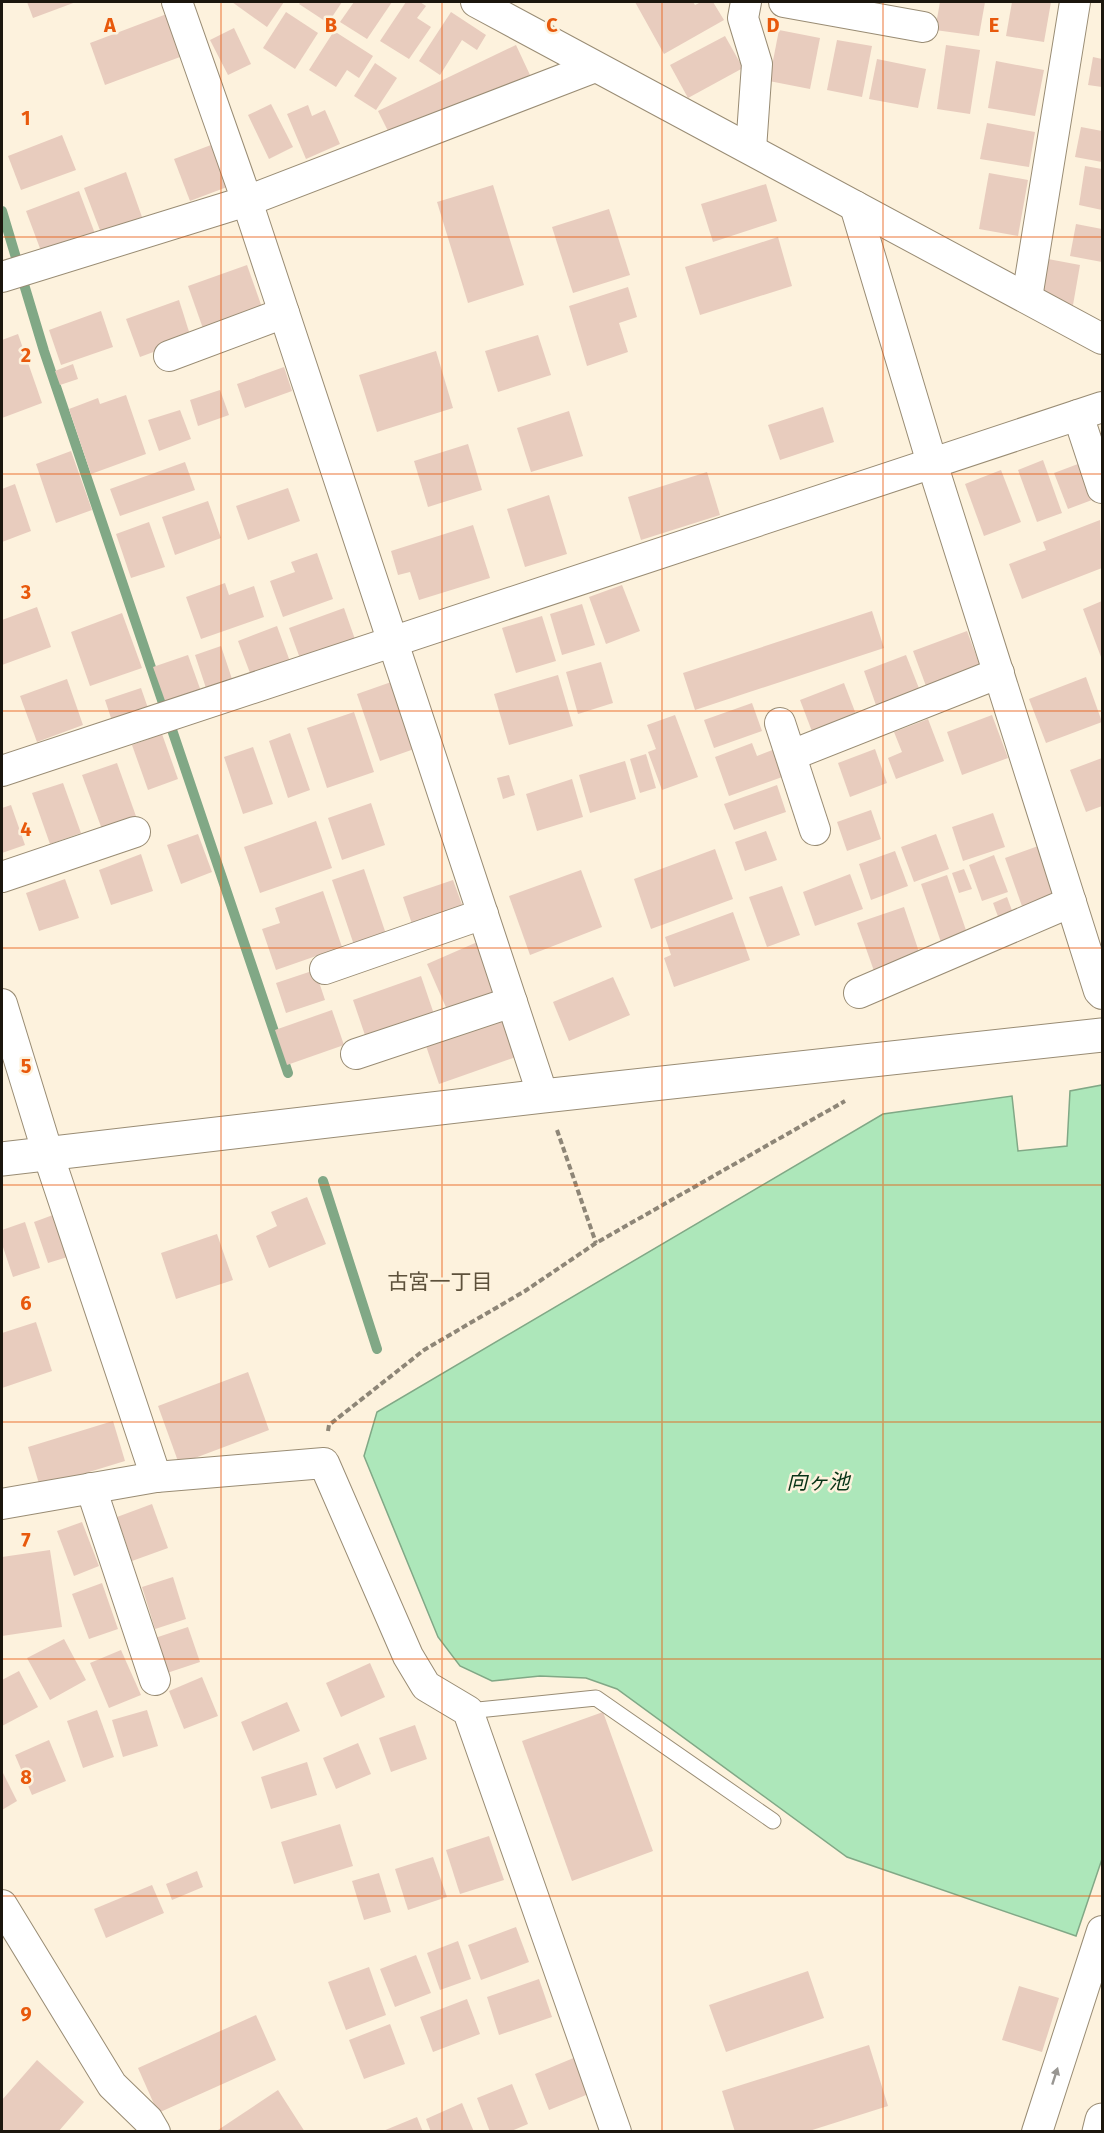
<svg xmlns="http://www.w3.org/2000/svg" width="1104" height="2133" font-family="'Fira Sans','Noto Sans JP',sans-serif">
<rect width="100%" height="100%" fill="#fdf2dd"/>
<!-- water -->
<path fill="#ade7ba" stroke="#81a886" stroke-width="1.5" d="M 1102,1085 L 1102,1859 L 1076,1936 L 847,1857 L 617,1689 L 586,1678 L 540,1676 L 492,1681 L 460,1666 L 438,1637 L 364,1456 L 377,1412 L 883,1114 L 1012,1096 L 1018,1151 L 1067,1146 L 1070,1091 Z"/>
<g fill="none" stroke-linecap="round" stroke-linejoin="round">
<!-- stream -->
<g stroke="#81a886" stroke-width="10">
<path d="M 2,211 L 44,351 L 288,1073"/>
<path d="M 323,1181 L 377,1349"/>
</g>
</g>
<!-- building -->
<g fill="#e8ccbe">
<path d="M 27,2 L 76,2 L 33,18 Z"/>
<path d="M 232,2 L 284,2 L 267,27 Z"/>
<path d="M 301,2 L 342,2 L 328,23 L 299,4 Z"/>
<path d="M 354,2 L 392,2 L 367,39 L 340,22 Z"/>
<path d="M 406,2 L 420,2 L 426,6 L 417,18 L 431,27 L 409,59 L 380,41 Z"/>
<path d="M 635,2 L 693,2 L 695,5 L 701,2 L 713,2 L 724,20 L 664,54 Z"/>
<path d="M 940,2 L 985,2 L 979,36 L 935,30 Z"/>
<path d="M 1012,2 L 1051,2 L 1044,42 L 1006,36 Z"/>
<path d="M 172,12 L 188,54 L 105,85 L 90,43 Z"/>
<path d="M 286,12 L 318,33 L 295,69 L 263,48 Z"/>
<path d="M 451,12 L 486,35 L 477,50 L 462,40 L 440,75 L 419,61 Z"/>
<path d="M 234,28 L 251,64 L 228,75 L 210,40 Z"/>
<path d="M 779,30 L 820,38 L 810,89 L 769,81 Z"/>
<path d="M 334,31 L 373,56 L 359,78 L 347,70 L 336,87 L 309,70 Z"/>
<path d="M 725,36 L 743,68 L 688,98 L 670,65 Z"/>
<path d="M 837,40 L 872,46 L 862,97 L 827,90 Z"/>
<path d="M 516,45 L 530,75 L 393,141 L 378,111 Z"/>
<path d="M 946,45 L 980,50 L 970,114 L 937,109 Z"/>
<path d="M 1093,57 L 1102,59 L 1102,87 L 1088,85 Z"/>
<path d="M 877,59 L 926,69 L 918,108 L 869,99 Z"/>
<path d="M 996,61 L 1044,70 L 1035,116 L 988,108 Z"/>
<path d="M 375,63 L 397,78 L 376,110 L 354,96 Z"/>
<path d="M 271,104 L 293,147 L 269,159 L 248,115 Z"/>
<path d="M 308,105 L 312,116 L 325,110 L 340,144 L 306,159 L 287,114 Z"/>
<path d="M 987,123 L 1035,132 L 1029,167 L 980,159 Z"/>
<path d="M 1081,127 L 1102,131 L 1102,162 L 1075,157 Z"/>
<path d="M 62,135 L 76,170 L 21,190 L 8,156 Z"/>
<path d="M 211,145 L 227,187 L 190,201 L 174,159 Z"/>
<path d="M 1085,166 L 1102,169 L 1102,210 L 1079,205 Z"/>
<path d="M 126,172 L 142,217 L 101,233 L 84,188 Z"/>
<path d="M 989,173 L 1028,180 L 1018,236 L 979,229 Z"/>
<path d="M 766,184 L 777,221 L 713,242 L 701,204 Z"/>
<path d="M 493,185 L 524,285 L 468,303 L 437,202 Z"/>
<path d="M 79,191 L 97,239 L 44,259 L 26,211 Z"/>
<path d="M 609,209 L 630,275 L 573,293 L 552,227 Z"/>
<path d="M 1076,224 L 1102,229 L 1102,262 L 1070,256 Z"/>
<path d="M 778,237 L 792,286 L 700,315 L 685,267 Z"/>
<path d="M 1048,259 L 1080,265 L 1073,305 L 1042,300 Z"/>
<path d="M 247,265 L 265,316 L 206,337 L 188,286 Z"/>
<path d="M 628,287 L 637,317 L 619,323 L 628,352 L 587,366 L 569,306 Z"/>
<path d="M 179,300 L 191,338 L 140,357 L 126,319 Z"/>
<path d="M 101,311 L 113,347 L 61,365 L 49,330 Z"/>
<path d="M 18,334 L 42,403 L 2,418 L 2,340 Z"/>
<path d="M 538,335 L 551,375 L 498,392 L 485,351 Z"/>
<path d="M 436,351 L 453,408 L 377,432 L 359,375 Z"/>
<path d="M 73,364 L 78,379 L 60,385 L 55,371 Z"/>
<path d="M 284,367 L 292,391 L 245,408 L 237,384 Z"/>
<path d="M 220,390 L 229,415 L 198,426 L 190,400 Z"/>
<path d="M 126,395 L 146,454 L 91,474 L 69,409 L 98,398 L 100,404 Z"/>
<path d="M 823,407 L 834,442 L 780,460 L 768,425 Z"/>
<path d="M 180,410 L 191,439 L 159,451 L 148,420 Z"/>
<path d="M 569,411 L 583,456 L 531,472 L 517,428 Z"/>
<path d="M 468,444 L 482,490 L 428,507 L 414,461 Z"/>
<path d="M 71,451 L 92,510 L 56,523 L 36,464 Z"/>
<path d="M 1043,460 L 1062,513 L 1037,522 L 1018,470 Z"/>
<path d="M 1086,461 L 1100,497 L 1068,509 L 1054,473 Z"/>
<path d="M 185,462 L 195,490 L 120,516 L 110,489 Z"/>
<path d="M 1001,470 L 1021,522 L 984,536 L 965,484 Z"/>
<path d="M 707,472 L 720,515 L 641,540 L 628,497 Z"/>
<path d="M 15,484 L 31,531 L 2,542 L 2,489 Z"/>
<path d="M 288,488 L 300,521 L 248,540 L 236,506 Z"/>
<path d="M 549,495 L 567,554 L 525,567 L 507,509 Z"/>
<path d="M 208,501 L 221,538 L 175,555 L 162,517 Z"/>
<path d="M 1100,520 L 1102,568 L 1022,599 L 1009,564 L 1046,550 L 1043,542 Z"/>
<path d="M 149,522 L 165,567 L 131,578 L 116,534 Z"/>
<path d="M 473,525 L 490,578 L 419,600 L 410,572 L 398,575 L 391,551 Z"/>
<path d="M 317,553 L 333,599 L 283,617 L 270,581 L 295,572 L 291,562 Z"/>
<path d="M 225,583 L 229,595 L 254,586 L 264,617 L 201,639 L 186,597 Z"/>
<path d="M 622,585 L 640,631 L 606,644 L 589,597 Z"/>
<path d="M 1102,601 L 1102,656 L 1101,657 L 1083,609 Z"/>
<path d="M 582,604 L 595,645 L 562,655 L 550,614 Z"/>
<path d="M 37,607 L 51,647 L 2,665 L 2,620 Z"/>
<path d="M 344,608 L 357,645 L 302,664 L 289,628 Z"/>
<path d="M 872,611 L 884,648 L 695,710 L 683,673 Z"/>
<path d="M 122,613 L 142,668 L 90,686 L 71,632 Z"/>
<path d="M 542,616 L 556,661 L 516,673 L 502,628 Z"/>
<path d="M 277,626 L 292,667 L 253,681 L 238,641 Z"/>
<path d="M 967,631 L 980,666 L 926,686 L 913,651 Z"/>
<path d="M 221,646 L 234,685 L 208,694 L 195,655 Z"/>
<path d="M 188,655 L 203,697 L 168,709 L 153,667 Z"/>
<path d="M 906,655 L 920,691 L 877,708 L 864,671 Z"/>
<path d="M 601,662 L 613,703 L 578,714 L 566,672 Z"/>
<path d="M 558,675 L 573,726 L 509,745 L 494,694 Z"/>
<path d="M 1086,677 L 1102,722 L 1046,743 L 1029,699 Z"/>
<path d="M 67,679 L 83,725 L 37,742 L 20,696 Z"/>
<path d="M 397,680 L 420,747 L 380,761 L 357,694 Z"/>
<path d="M 844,683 L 857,717 L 813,734 L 800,700 Z"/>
<path d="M 141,688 L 149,711 L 113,724 L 105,700 Z"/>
<path d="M 752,703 L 762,731 L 714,748 L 704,720 Z"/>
<path d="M 354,712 L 374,772 L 327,788 L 307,728 Z"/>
<path d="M 675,715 L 698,777 L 662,790 L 648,752 L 656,749 L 647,725 Z"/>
<path d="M 992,715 L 1008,758 L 962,775 L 947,732 Z"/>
<path d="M 928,719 L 944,761 L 896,779 L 888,758 L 902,752 L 894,732 Z"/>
<path d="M 290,733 L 310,790 L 288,798 L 269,741 Z"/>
<path d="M 162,734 L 178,779 L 148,790 L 132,745 Z"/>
<path d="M 752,743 L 757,756 L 775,749 L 785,776 L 729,796 L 715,757 Z"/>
<path d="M 253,747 L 273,804 L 243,814 L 224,757 Z"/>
<path d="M 875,749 L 887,783 L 850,797 L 838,763 Z"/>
<path d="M 646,754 L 656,788 L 640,793 L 630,759 Z"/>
<path d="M 1102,758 L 1102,806 L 1086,812 L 1070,770 Z"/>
<path d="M 625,761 L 636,799 L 590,813 L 579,775 Z"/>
<path d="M 117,763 L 137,819 L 103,832 L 82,775 Z"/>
<path d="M 509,775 L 515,795 L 503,799 L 497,778 Z"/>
<path d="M 572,779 L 583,817 L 537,831 L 526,794 Z"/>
<path d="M 63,783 L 81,833 L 50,844 L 32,793 Z"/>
<path d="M 777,785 L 786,812 L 734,830 L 724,804 Z"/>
<path d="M 371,803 L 385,845 L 342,860 L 328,818 Z"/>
<path d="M 11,805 L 25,845 L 2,853 L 2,808 Z"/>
<path d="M 871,810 L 881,839 L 847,851 L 837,822 Z"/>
<path d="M 993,813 L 1005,847 L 963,861 L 952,827 Z"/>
<path d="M 316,821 L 332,868 L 260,893 L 244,847 Z"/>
<path d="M 766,831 L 777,860 L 745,871 L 735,842 Z"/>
<path d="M 198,834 L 212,872 L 181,884 L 167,845 Z"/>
<path d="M 936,834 L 949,869 L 914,882 L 901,847 Z"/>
<path d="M 1041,845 L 1060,895 L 1023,909 L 1005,858 Z"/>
<path d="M 715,849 L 733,899 L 651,929 L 634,879 Z"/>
<path d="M 895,851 L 908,886 L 871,900 L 859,864 Z"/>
<path d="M 141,854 L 153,891 L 111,905 L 99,870 Z"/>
<path d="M 994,855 L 1008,892 L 982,901 L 969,865 Z"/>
<path d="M 364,869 L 388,940 L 356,951 L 332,880 Z"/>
<path d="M 964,869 L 972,889 L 959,893 L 952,873 Z"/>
<path d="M 581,870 L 602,927 L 530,955 L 509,896 Z"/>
<path d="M 850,874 L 863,909 L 815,926 L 803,892 Z"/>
<path d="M 947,875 L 968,936 L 942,945 L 921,884 Z"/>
<path d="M 65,879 L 79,918 L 39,931 L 26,893 Z"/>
<path d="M 453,880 L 464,910 L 413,927 L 403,897 Z"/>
<path d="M 782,886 L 800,935 L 767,947 L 749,897 Z"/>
<path d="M 323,891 L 342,947 L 276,970 L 262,929 L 280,923 L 275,908 Z"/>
<path d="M 1007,897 L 1014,916 L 1000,922 L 993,903 Z"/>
<path d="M 904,907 L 920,955 L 874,971 L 857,923 Z"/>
<path d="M 733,912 L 750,960 L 674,987 L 664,958 L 671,955 L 665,937 Z"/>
<path d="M 482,940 L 502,988 L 448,1012 L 427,964 Z"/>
<path d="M 315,970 L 325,1000 L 286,1013 L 276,983 Z"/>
<path d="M 421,976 L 436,1020 L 368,1044 L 353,1000 Z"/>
<path d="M 613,977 L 630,1015 L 569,1041 L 553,1002 Z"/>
<path d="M 332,1010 L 344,1045 L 287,1065 L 275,1030 Z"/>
<path d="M 500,1014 L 516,1057 L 439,1084 L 424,1040 Z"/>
<path d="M 307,1197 L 326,1244 L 269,1268 L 256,1236 L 277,1226 L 271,1212 Z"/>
<path d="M 61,1212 L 74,1255 L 48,1263 L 34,1222 Z"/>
<path d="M 25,1222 L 40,1268 L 13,1277 L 2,1244 L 2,1230 Z"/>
<path d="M 217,1234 L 233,1280 L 176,1299 L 161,1253 Z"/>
<path d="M 36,1322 L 52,1371 L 2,1388 L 2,1333 Z"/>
<path d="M 248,1372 L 269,1430 L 179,1464 L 158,1406 Z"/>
<path d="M 113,1421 L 125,1461 L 40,1487 L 28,1447 Z"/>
<path d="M 152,1504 L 168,1548 L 132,1561 L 117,1517 Z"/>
<path d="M 82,1522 L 99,1566 L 74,1576 L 57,1531 Z"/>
<path d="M 50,1550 L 62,1627 L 2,1636 L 2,1557 Z"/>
<path d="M 173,1577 L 186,1619 L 155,1629 L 142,1587 Z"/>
<path d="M 102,1583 L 118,1629 L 89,1639 L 72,1594 Z"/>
<path d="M 188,1627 L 200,1662 L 164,1674 L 152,1639 Z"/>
<path d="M 64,1639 L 86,1680 L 50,1700 L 27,1658 Z"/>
<path d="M 121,1650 L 141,1695 L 109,1708 L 90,1663 Z"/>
<path d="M 370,1663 L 385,1697 L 341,1717 L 326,1683 Z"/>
<path d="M 19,1671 L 38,1707 L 2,1726 L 2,1680 Z"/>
<path d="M 202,1677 L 218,1716 L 184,1729 L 169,1691 Z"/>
<path d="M 287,1702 L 300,1731 L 253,1751 L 241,1722 Z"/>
<path d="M 97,1710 L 114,1757 L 83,1768 L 67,1721 Z"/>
<path d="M 147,1710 L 158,1746 L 123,1757 L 112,1720 Z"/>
<path d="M 603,1712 L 653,1851 L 572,1881 L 522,1741 Z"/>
<path d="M 415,1725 L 427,1759 L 391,1772 L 379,1738 Z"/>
<path d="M 49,1740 L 66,1781 L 32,1795 L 15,1755 Z"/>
<path d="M 358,1743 L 371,1774 L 336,1789 L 323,1758 Z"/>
<path d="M 307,1762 L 317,1795 L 271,1809 L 261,1777 Z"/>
<path d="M 2,1771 L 17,1801 L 2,1810 Z"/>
<path d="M 340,1824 L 353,1866 L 294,1884 L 281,1842 Z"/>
<path d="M 489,1836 L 504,1880 L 460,1894 L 446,1850 Z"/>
<path d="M 433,1857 L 447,1897 L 408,1910 L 395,1869 Z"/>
<path d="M 197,1871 L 203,1887 L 172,1900 L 166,1884 Z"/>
<path d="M 379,1873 L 391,1912 L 364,1920 L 352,1881 Z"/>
<path d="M 152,1885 L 164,1913 L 106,1938 L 94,1909 Z"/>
<path d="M 516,1927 L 529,1962 L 481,1980 L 468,1945 Z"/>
<path d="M 458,1941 L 471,1979 L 440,1990 L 427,1953 Z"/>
<path d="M 416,1955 L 431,1993 L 395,2007 L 380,1969 Z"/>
<path d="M 369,1967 L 386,2015 L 346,2030 L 328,1982 Z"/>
<path d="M 808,1971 L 824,2018 L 726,2052 L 709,2005 Z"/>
<path d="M 539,1979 L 552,2017 L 499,2035 L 487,1997 Z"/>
<path d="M 1019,1986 L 1059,1998 L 1042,2052 L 1002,2040 Z"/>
<path d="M 467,1999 L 480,2034 L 433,2052 L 420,2017 Z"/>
<path d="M 256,2015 L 276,2060 L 158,2113 L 138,2068 Z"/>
<path d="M 390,2024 L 405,2064 L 364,2079 L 349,2040 Z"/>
<path d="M 869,2045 L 888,2106 L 806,2132 L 735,2132 L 722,2091 Z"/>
<path d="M 576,2057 L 591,2093 L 549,2110 L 535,2074 Z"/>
<path d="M 37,2060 L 84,2102 L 58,2132 L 2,2132 L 2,2100 Z"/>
<path d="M 512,2084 L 528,2124 L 509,2132 L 490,2132 L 477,2098 Z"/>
<path d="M 278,2090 L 305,2132 L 215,2132 Z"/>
<path d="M 462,2103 L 474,2132 L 431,2132 L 426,2119 Z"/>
<path d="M 417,2117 L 423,2132 L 383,2132 L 383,2131 Z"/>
</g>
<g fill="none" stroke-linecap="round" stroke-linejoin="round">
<!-- service casing -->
<g stroke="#998c74" stroke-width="17">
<path id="service" d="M 468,1711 L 596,1698 L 773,1821"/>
</g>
<!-- minor casing -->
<g stroke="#998c74" stroke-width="32">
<g id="minor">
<path d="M 177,2 L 247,201 L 543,1096"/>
<path d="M 476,2 L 1102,339"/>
<path d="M 746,2 L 743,18 L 757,64 L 751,149"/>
<path d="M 784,2 L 923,27"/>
<path d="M 855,206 L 932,463 L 1099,991 L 1102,994"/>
<path d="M 2,277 L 247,201 L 595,67"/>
<path d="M 1027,298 L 1075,2"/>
<path d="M 169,356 L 284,313"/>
<path d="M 1078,415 L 1102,488"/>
<path d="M 780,723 L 815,830"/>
<path d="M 792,755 L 999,673"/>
<path d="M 2,771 L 1102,407"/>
<path d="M 2,877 L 135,832"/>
<path d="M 325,969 L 483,914"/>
<path d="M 859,993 L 1071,902"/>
<path d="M 2,1004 L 48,1154 L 156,1477"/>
<path d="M 356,1054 L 512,1002"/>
<path d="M 91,1488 L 155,1680"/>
<path d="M 2,1504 L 156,1477 L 324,1463 L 408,1656 L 426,1686 L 468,1711 L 616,2132"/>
<path d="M 2,1905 L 112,2085 L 148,2120 L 155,2132"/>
<path d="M 1037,2132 L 1102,1931"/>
</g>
</g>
<!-- tertiary casing -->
<g stroke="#998c74" stroke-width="35">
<path id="tertiary" d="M 2,1159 L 543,1096 L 1102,1035"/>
</g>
<!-- secondary casing -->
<g stroke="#998c74" stroke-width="35">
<path id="secondary" d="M 1099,2132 L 1102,2120"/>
</g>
<!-- path -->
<g stroke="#8e8677" stroke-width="4" stroke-dasharray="6 3" stroke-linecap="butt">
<path d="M 557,1130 L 596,1243"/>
<path d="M 328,1431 L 329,1425 L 424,1350 L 525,1291 L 596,1243 L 845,1101"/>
</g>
<!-- service -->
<use href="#service" stroke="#fff" stroke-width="15"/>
<!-- minor -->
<use href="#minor" stroke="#fff" stroke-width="30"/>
<!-- tertiary -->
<use href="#tertiary" stroke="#fff" stroke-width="33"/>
<!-- secondary -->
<use href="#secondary" stroke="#fff" stroke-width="33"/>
</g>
<!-- one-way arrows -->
<defs><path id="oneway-solid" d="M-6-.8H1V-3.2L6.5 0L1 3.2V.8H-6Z" transform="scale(1.5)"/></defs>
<use fill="#989692" href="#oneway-solid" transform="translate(1055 2076) rotate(-72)"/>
<!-- grid -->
<path fill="none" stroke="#e8590c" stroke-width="1.5" stroke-opacity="0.55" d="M 221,2 L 221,2132M 442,2 L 442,2132M 662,2 L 662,2132M 883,2 L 883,2132M 2,237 L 1102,237M 2,474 L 1102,474M 2,711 L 1102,711M 2,948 L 1102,948M 2,1185 L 1102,1185M 2,1422 L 1102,1422M 2,1659 L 1102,1659M 2,1896 L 1102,1896"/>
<g text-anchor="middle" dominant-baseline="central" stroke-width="5" stroke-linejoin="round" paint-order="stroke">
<!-- neighbourhood labels -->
<g font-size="21" fill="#5d513b" stroke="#fdf2dd">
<text x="440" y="1282">古宮一丁目</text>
</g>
<!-- water labels -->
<g font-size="21" font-style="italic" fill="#083417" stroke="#fdf2dd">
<text x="818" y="1482">向ヶ池</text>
</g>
</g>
<g font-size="20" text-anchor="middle" font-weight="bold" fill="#e8590c" stroke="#fdf2dd" stroke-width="5" stroke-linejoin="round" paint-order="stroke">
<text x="110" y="32">A</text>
<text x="331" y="32">B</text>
<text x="552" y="32">C</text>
<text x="773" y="32">D</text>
<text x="994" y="32">E</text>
<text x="26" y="125">1</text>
<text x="26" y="362">2</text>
<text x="26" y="599">3</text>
<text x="26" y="836">4</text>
<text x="26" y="1073">5</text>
<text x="26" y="1310">6</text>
<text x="26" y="1547">7</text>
<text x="26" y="1784">8</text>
<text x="26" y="2021">9</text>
</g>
<!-- border -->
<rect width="1104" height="2133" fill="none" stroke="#1b160d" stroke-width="6"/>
</svg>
